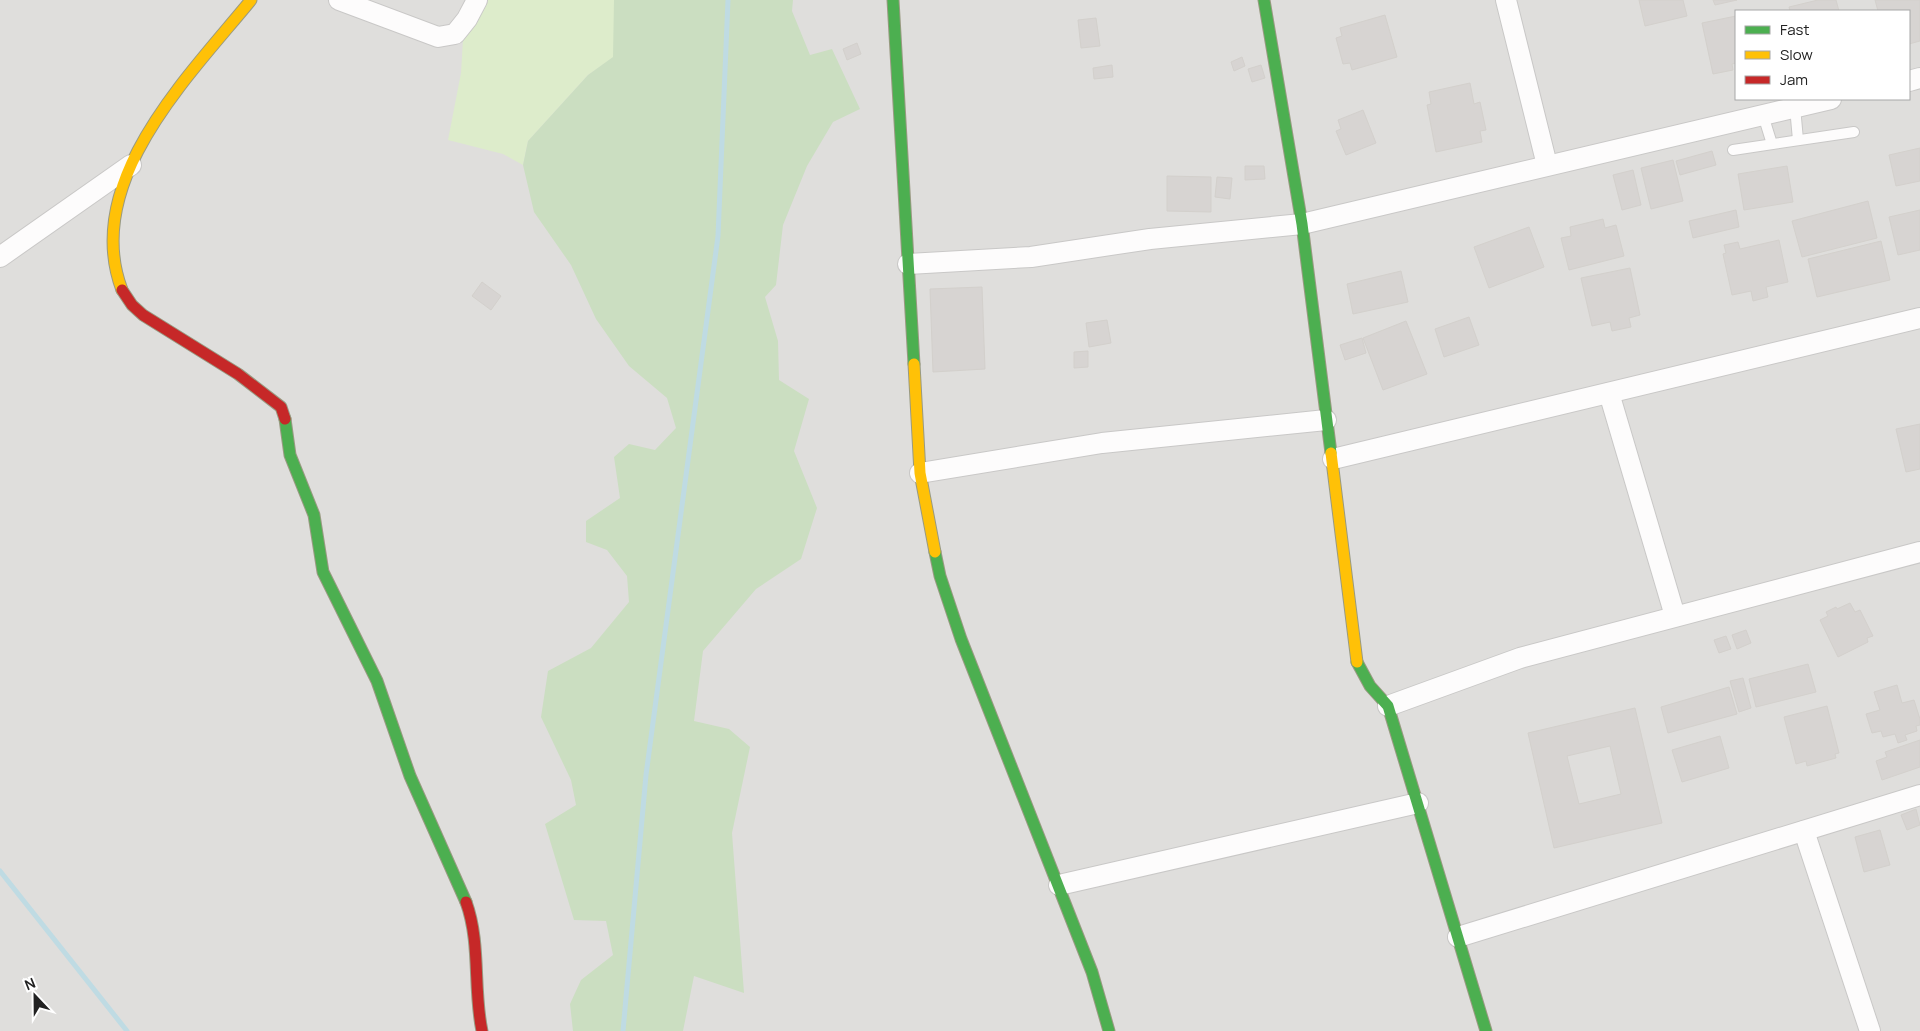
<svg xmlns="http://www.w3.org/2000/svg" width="1920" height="1031" font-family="Manrope,sans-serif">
<rect width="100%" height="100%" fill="#f0eeeb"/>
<!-- residential -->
<path fill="#dfdedc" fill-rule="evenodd" d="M 0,0 L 1920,0 L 1920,1031 L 0,1031 ZM 1736,11 L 1909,11 L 1909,99 L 1736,99 Z"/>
<!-- grass -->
<path fill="#ddeccb" d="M 486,0 L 614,0 L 614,57 L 588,75 L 528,141 L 523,165 L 503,154 L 448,140 L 461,73 L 463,39 Z"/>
<!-- forest -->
<path fill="#cbdec1" d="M 614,0 L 793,0 L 792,11 L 810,55 L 832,49 L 860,109 L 833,122 L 807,166 L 783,225 L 776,285 L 765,297 L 778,341 L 779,380 L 809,399 L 794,451 L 817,508 L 801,559 L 756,589 L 703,651 L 694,721 L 729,729 L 750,747 L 732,833 L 744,993 L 694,976 L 683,1031 L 573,1031 L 570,1004 L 581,980 L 613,955 L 606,921 L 574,920 L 545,824 L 576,805 L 571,780 L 541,717 L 548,671 L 591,648 L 629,602 L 627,576 L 607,550 L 586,542 L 586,521 L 620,498 L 614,457 L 629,444 L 655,450 L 676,428 L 667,398 L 629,366 L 596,319 L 571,265 L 534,212 L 523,165 L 528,141 L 588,75 L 613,57 Z"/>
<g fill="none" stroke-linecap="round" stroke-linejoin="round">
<!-- stream -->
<g stroke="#bfdbe3" stroke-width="5">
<path d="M 0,871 L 127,1031"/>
<path d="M 623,1031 L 646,775 L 718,236 L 728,0"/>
</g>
</g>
<!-- building -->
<g fill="#d7d4d2" stroke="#d3d0cc" fill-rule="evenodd">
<path d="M 1639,0 L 1683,0 L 1687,16 L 1645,26 Z"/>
<path d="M 1713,0 L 1737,0 L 1715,5 Z"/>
<path d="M 1818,0 L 1836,0 L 1839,11 L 1790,11 L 1789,7 Z"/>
<path d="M 1875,0 L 1920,0 L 1920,41 L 1909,44 L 1909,11 L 1878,11 Z"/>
<path d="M 1385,15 L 1397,57 L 1352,70 L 1350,63 L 1343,64 L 1336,38 L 1342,36 L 1340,28 Z"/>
<path d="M 1736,16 L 1736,63 L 1732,64 L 1733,70 L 1713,74 L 1702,23 Z"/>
<path d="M 1096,18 L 1100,46 L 1081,48 L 1078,20 Z"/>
<path d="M 857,43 L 861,54 L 847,60 L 843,49 Z"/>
<path d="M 1242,57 L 1245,66 L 1234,71 L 1231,62 Z"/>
<path d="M 1112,65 L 1113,77 L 1094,79 L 1093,68 Z"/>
<path d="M 1261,65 L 1265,78 L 1252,82 L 1248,69 Z"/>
<path d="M 1470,83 L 1474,104 L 1480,102 L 1486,130 L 1480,131 L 1482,142 L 1436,152 L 1427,105 L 1431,104 L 1429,92 Z"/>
<path d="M 1363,110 L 1376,143 L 1346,155 L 1336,131 L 1341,129 L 1338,120 Z"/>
<path d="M 1920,148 L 1920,181 L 1896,186 L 1889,155 Z"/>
<path d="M 1712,151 L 1716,165 L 1680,175 L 1676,161 Z"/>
<path d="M 1673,160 L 1683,201 L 1651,209 L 1641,168 Z"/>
<path d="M 1245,166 L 1264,166 L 1265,179 L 1245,180 Z"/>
<path d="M 1787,166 L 1793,202 L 1744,210 L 1738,174 Z"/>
<path d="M 1633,170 L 1641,205 L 1622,210 L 1613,175 Z"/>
<path d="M 1167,176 L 1211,177 L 1211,212 L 1167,211 Z"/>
<path d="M 1217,177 L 1232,178 L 1230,199 L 1215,197 Z"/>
<path d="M 1868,201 L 1877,238 L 1802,257 L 1792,221 Z"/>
<path d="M 1736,210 L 1739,227 L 1693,238 L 1689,221 Z"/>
<path d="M 1920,210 L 1920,250 L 1898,255 L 1889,217 Z"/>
<path d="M 1603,219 L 1605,228 L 1616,225 L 1624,256 L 1569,270 L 1561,238 L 1571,236 L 1570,227 Z"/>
<path d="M 1529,227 L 1544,267 L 1489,288 L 1474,247 Z"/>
<path d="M 1779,240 L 1788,282 L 1766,287 L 1768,297 L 1753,301 L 1751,291 L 1732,295 L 1723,254 L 1726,253 L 1724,245 L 1738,242 L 1740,249 Z"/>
<path d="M 1881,241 L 1890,280 L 1817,297 L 1808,259 Z"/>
<path d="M 1630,268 L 1640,315 L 1629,318 L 1631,327 L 1612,331 L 1610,322 L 1592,326 L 1581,278 Z"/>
<path d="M 1401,271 L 1408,302 L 1353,314 L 1347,284 Z"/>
<path d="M 482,282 L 501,296 L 491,310 L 472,296 Z"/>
<path d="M 982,287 L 985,369 L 933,372 L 930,289 Z"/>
<path d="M 1469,317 L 1479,345 L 1444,357 L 1435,329 Z"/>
<path d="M 1107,320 L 1111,343 L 1089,347 L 1086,323 Z"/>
<path d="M 1406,321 L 1427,374 L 1383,390 L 1363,338 Z"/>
<path d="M 1362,338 L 1366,353 L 1345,360 L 1340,345 Z"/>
<path d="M 1088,351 L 1088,367 L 1074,368 L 1074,352 Z"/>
<path d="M 1920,424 L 1920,469 L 1906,472 L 1896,429 Z"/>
<path d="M 1850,603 L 1855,612 L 1860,610 L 1873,636 L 1867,638 L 1868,642 L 1838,657 L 1820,620 L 1828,616 L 1826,612 L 1836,607 L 1837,609 Z"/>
<path d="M 1746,630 L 1751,643 L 1737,649 L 1732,635 Z"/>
<path d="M 1726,636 L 1731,649 L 1719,653 L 1714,640 Z"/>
<path d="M 1808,664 L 1816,692 L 1756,707 L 1749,679 Z"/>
<path d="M 1743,678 L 1751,708 L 1739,712 L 1730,681 Z"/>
<path d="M 1897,685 L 1902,703 L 1914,700 L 1920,719 L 1920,725 L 1916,726 L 1917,731 L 1905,735 L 1907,740 L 1898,743 L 1895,734 L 1883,737 L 1881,731 L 1872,733 L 1866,714 L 1880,710 L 1874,692 Z"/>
<path d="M 1729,687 L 1737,714 L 1668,733 L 1661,707 Z"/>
<path d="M 1827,706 L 1839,753 L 1835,754 L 1836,758 L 1807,766 L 1806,761 L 1796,764 L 1784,717 Z"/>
<path d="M 1635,708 L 1662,823 L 1554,848 L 1528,733 ZM 1610,746 L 1621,794 L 1579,804 L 1567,756 Z"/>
<path d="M 1720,736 L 1729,768 L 1682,782 L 1672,750 Z"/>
<path d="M 1920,740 L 1920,767 L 1882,780 L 1876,761 L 1887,757 L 1885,752 Z"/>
<path d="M 1916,809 L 1920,825 L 1907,830 L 1901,815 Z"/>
<path d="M 1880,830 L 1890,865 L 1864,872 L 1855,837 Z"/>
</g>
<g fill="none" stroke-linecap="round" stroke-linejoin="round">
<!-- lane casing -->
<g stroke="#c9c8c7" stroke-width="12">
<g id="lane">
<path d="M 1795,107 L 1798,140"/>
<path d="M 1763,115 L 1772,144"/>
<path d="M 1733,150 L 1854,132"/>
</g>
</g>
<!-- street casing -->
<g stroke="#c9c8c7" stroke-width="22">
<g id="street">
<path d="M 339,0 L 438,37 L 455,34 L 467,19 L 477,0"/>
<path d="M 1506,0 L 1547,165"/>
<path d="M 1909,81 L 1920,78"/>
<path d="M 0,257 L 131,165"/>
<path d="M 908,264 L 1031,257 L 1150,239 L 1302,224 L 1831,99"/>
<path d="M 1609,393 L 1675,616"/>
<path d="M 1333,459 L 1920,318"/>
<path d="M 920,473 L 1102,443 L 1326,420"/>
<path d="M 1388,706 L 1520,658 L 1920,552"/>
<path d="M 1804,831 L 1870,1031"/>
<path d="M 1059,885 L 1418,803"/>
<path d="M 1458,937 L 1920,795"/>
</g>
</g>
<!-- fast casing -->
<g stroke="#999a82" stroke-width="13">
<g id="fast">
<path d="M 893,0 L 914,364"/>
<path d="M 1264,0 L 1302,224 L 1331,453"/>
<path d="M 285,419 L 290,455 L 314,515 L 323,572 L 377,681 L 410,776 L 466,902"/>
<path d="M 935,552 L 940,576 L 961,639 L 1092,972 L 1109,1031"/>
<path d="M 1357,662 L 1370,686 L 1388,706 L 1486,1031"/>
</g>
</g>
<!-- slow casing -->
<g stroke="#999a82" stroke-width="13">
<g id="slow">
<path d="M 122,290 C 81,182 189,76 251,0"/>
<path d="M 914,364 L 920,473 L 935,552"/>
<path d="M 1331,453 L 1357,662"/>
</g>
</g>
<!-- jam casing -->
<g stroke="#999a82" stroke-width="13">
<g id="jam">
<path d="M 122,290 L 132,305 L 143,315 L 238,374 L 281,407 L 285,419"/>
<path d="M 466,902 C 481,943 473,989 482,1031"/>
</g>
</g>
<!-- lane -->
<use href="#lane" stroke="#fdfcfc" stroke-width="10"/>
<!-- street -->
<use href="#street" stroke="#fdfcfc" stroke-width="20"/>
<!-- fast -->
<use href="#fast" stroke="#4caf50" stroke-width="11"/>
<!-- slow -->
<use href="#slow" stroke="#ffc107" stroke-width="11"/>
<!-- jam -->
<use href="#jam" stroke="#c62828" stroke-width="11"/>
</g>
<!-- legend -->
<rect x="1735" y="10" width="175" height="90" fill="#ffffff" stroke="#a7a7a7"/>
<rect x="1745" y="26" width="25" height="8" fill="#4caf50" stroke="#a7a7a7"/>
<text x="1780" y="35" font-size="15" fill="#222222">Fast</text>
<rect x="1745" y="51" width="25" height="8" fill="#ffc107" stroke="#a7a7a7"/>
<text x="1780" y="60" font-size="15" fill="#222222">Slow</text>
<rect x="1745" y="76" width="25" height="8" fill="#c62828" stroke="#a7a7a7"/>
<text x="1780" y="85" font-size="15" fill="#222222">Jam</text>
<!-- north arrow -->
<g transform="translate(35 996) rotate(338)" stroke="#ffffff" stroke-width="4" paint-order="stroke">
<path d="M0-4L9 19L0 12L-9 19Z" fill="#222222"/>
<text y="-8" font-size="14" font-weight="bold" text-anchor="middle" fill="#222222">N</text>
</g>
</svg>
